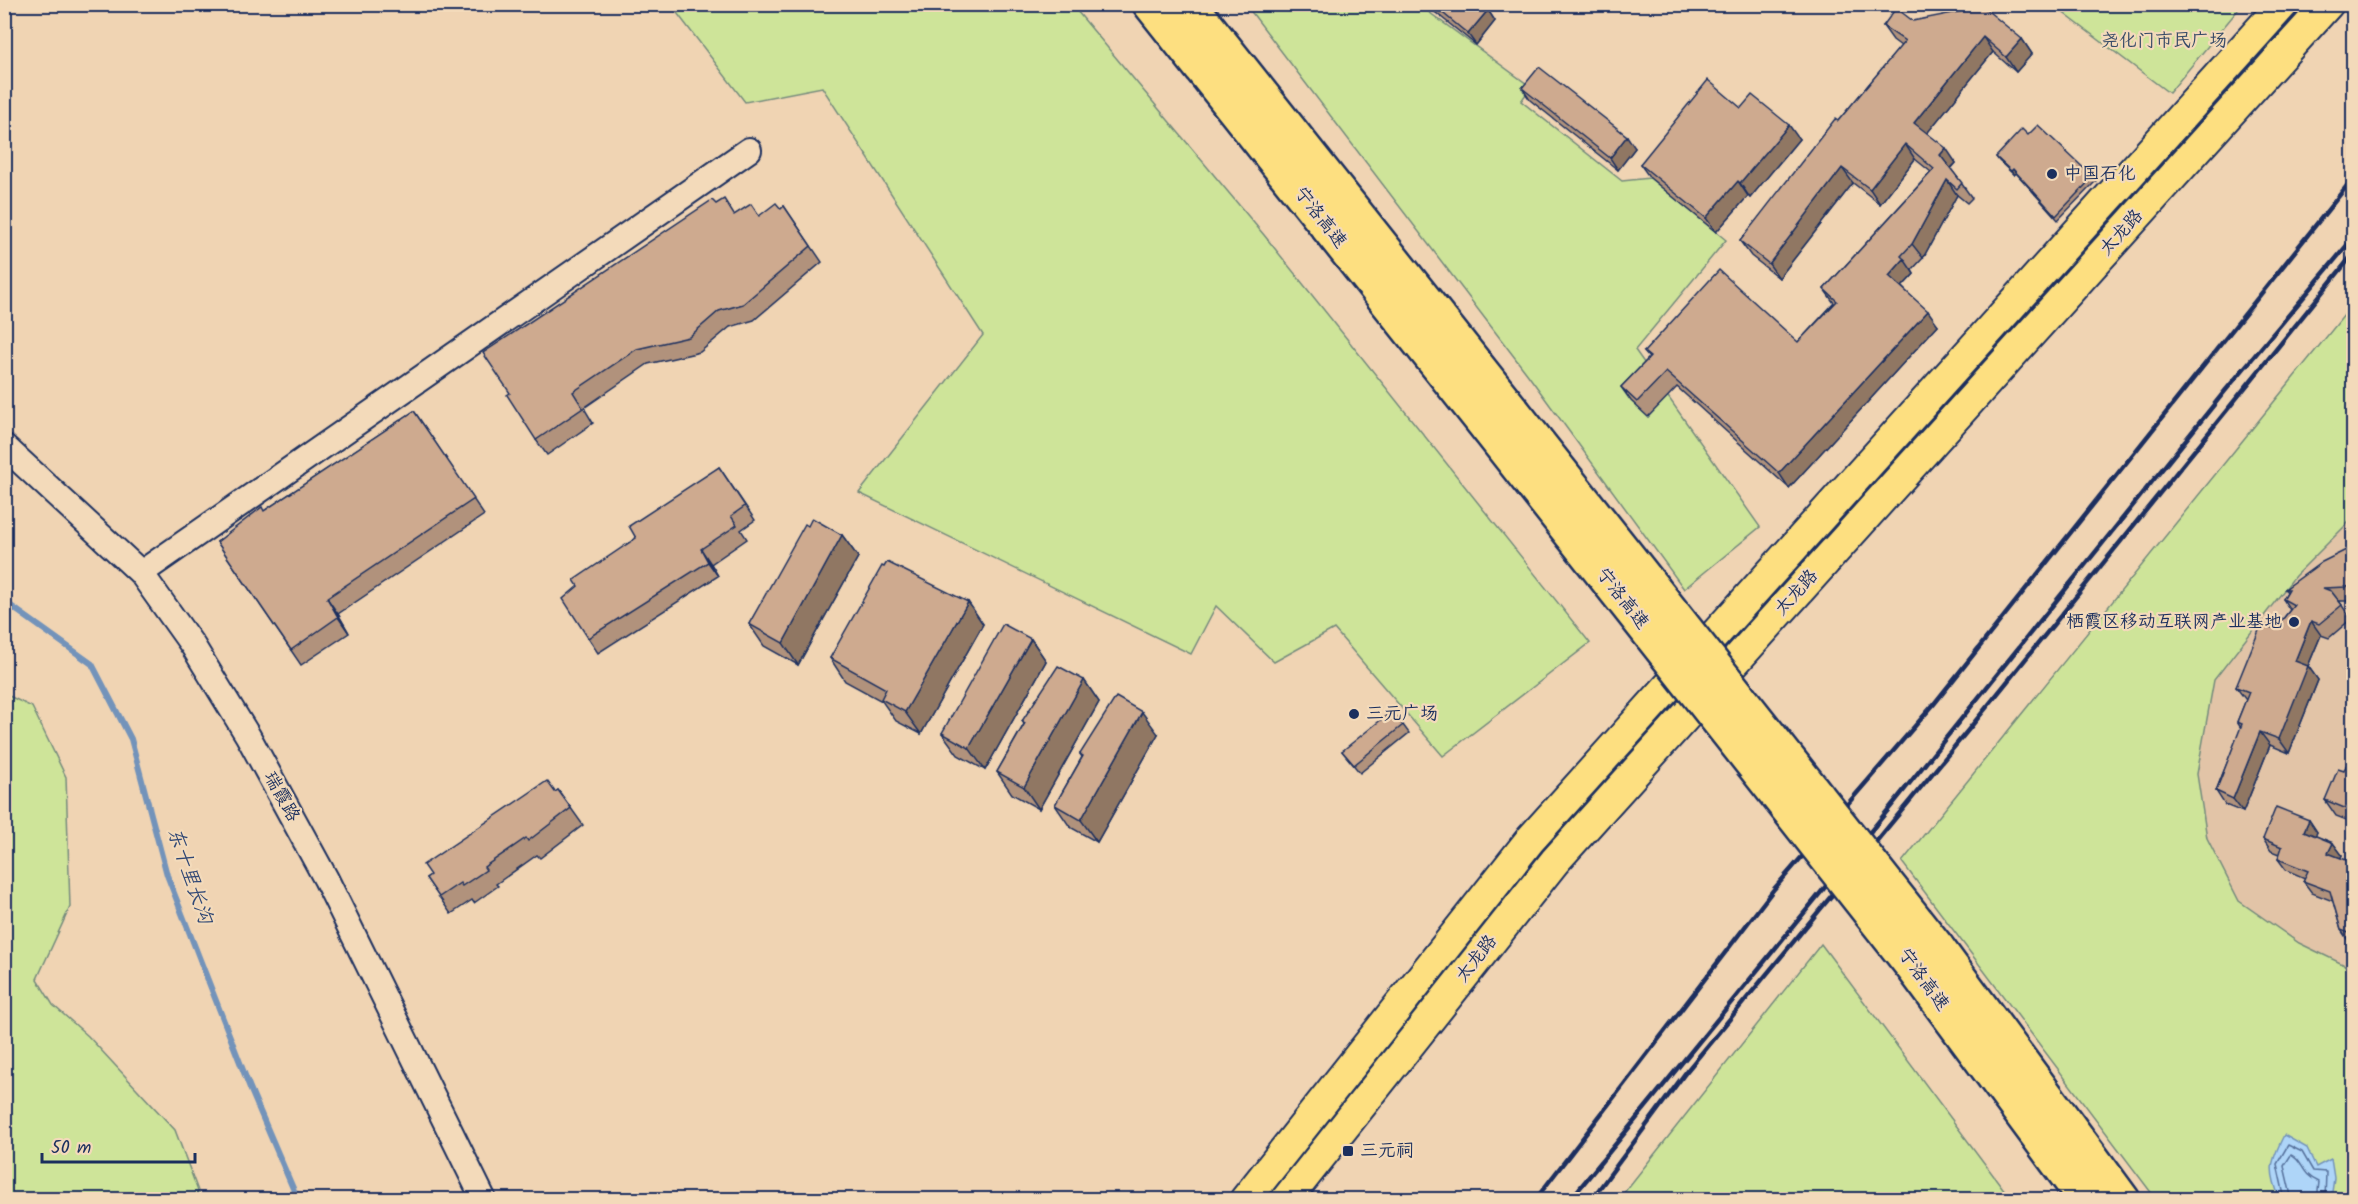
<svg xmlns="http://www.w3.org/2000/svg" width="2358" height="1204" font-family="Kalam,'LXGW WenKai TC',sans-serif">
<rect width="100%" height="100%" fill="#f0d4b3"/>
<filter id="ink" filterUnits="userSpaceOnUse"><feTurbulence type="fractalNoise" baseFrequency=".0167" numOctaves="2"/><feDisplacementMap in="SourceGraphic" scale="12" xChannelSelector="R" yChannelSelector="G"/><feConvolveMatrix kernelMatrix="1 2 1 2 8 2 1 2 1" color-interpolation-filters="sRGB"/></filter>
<g filter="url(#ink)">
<!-- built -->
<path fill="#e2c4a7" d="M 2353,491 L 2353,980 L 2294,949 L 2134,818 L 2115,754 Z"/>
<!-- green -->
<g fill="#cee499" stroke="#748a7c" stroke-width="1.5">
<path d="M 671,5 L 1072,5 L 1264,235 L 1590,643 L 1443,756 L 1334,629 L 1274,662 L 1216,606 L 1191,654 L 859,493 L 983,335 L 822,87 L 745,102 Z"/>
<path d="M 1246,5 L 1429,5 L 1426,10 L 1531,87 L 1521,101 L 1622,181 L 1650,178 L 1726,240 L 1635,350 L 1760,527 L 1684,589 L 1528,375 Z"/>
<path d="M 2053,5 L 2242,5 L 2169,93 Z"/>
<path d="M 2353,304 L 2353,518 L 2295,576 L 2214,680 L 2197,774 L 2207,838 L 2239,901 L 2299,943 L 2353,969 L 2353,1199 L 2156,1199 L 1902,862 Z"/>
<path d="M 5,694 L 32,707 L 66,777 L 70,907 L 37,979 L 53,1005 L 88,1036 L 175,1130 L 201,1199 L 5,1199 Z"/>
<path d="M 1821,944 L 2011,1199 L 1619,1199 Z"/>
</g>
<!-- water -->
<path fill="#aed5f8" stroke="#7393ba" stroke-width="1.5" d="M 2284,1135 L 2307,1148 L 2316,1167 L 2331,1159 L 2334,1178 L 2331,1199 L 2280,1199 C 2268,1170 2270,1163 2284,1135 Z"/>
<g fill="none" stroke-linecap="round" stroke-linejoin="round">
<!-- shore -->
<g stroke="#56719c" stroke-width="1.5">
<path d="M 2285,1200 L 2277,1164 L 2288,1145 L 2302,1152 L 2313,1171 L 2326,1172 L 2325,1200"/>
<path d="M 2292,1200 L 2284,1166 L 2291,1155 C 2304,1161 2300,1174 2319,1182 L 2317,1200"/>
</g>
<!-- stream -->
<path stroke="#7393ba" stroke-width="6" d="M 4,601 L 92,664 L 131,739 L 167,875 L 250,1088 L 298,1200"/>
<!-- minor casing -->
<g stroke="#1b2f5e" stroke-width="28">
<g id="minor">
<path d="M 4,446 L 141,573 L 193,646 L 248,736 L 326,879 L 484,1200"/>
<path d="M 141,573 L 749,150"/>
</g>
</g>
<!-- major casing -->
<g stroke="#1b2f5e" stroke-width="34">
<g id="major">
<path d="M 1245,1200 L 1530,840 L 2283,4"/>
<path d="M 1286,1200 L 1555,861 L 2328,4"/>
</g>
</g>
<!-- highway casing -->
<g stroke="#1b2f5e" stroke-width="38">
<g id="highway">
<path d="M 1150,4 L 1488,429"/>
<path d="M 1190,4 L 1513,411"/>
<path d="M 1937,947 L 2123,1200"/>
<path d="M 1911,965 L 2085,1200"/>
</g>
</g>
<!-- minor -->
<use href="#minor" stroke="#f3daba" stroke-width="24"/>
<!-- major -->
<use href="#major" stroke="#fddf80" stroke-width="30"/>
<!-- highway -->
<use href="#highway" stroke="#fddf80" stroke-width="33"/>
<!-- rail -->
<g stroke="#1b2f5e" stroke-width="4.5">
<path d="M 1535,1200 L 1774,889 L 1934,704 L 2354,177"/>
<path d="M 1570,1200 L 1888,810 L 2225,391 L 2354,237"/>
<path d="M 1591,1200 L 1686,1072 L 1969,729 L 2354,253"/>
</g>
<!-- highway-bridge casing -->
<g stroke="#1b2f5e" stroke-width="38" stroke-linecap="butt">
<g id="highway-bridge">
<path d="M 1513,411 L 1937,947"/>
<path d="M 1488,429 L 1911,965"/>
</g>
</g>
<!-- highway-bridge -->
<use href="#highway-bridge" stroke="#fddf80" stroke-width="33"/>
</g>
<!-- wall -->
<g fill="#b1927b" stroke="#1b2f5e" stroke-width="1.5">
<path d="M 1428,4 L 1483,4 L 1482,6 L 1488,10 L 1495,21 L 1476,45 L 1431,9 Z"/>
<path d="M 1913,21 L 2022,39 L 2032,54 L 2016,72 L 1993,52 L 1927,133 L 1956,163 L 1951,169 L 1972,198 L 1967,203 L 1957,195 L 1923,258 L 1912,270 L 1914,274 L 1902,287 L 1938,325 L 1789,488 L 1677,387 L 1648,417 L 1631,401 L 1621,387 L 1649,358 L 1644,352 L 1798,342 L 1834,303 L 1824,289 L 1931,172 L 1915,159 L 1880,204 L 1853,183 L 1779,278 L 1751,256 L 1740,241 L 1838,121 L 1901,46 L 1893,40 L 1883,26 Z"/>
<path d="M 1522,88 L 1635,148 L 1618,170 L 1530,100 Z"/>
<path d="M 1741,108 L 1799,139 L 1750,198 L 1748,196 L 1716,232 L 1650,178 L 1640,164 Z"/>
<path d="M 2028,135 L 2093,177 L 2096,181 L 2058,220 L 2016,173 L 2014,175 L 1999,161 L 1996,157 Z"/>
<path d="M 716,204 L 735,215 L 759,216 L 781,209 L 784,206 L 822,262 L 754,320 L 730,327 L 700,352 L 648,364 L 584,408 L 593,423 L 547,455 L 536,440 Z"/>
<path d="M 414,411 L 484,515 L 338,614 L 349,633 L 301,665 L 217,542 Z"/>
<path d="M 719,467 L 755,520 L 741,530 L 747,539 L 711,564 L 718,576 L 598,653 L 588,638 L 636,538 Z"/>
<path d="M 808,526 L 842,535 L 858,557 L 798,665 L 764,646 L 749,624 Z"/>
<path d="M 2354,548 L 2354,601 L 2339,601 L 2351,619 L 2329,638 L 2321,635 L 2308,666 L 2318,680 L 2289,753 L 2270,745 L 2243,812 L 2225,805 L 2216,791 L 2241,728 L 2237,722 L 2246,700 L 2236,687 L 2275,629 L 2290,610 L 2283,599 L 2287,592 L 2285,589 Z"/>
<path d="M 968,602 L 983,624 L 921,734 L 896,721 L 882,701 L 845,681 L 830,658 Z"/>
<path d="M 1031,639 L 1046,661 L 985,770 L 958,755 L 942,733 Z"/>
<path d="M 2354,677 L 2354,707 L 2346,696 Z"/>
<path d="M 1084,680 L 1099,702 L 1039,809 L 1012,794 L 997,772 L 1024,724 L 1022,721 Z"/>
<path d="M 1403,725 L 1409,733 L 1360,773 L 1342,751 Z"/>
<path d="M 1158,734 L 1097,842 L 1070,827 L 1055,805 L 1082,757 L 1080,754 Z"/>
<path d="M 2354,748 L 2354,826 L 2351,823 L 2352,822 L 2336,816 L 2325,800 L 2344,771 Z"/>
<path d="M 558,790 L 583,825 L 540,858 L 537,855 L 496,884 L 498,886 L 474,903 L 472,900 L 451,914 L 426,878 Z"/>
<path d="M 2309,820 L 2317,832 L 2315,836 L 2333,843 L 2342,855 L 2340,858 L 2354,863 L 2354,944 L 2349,942 L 2341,930 L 2333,901 L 2312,893 L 2303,881 L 2305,878 L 2286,870 L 2278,859 L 2279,854 L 2271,851 L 2263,839 Z"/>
</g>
<!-- shaded-wall -->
<g fill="#907764" stroke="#1b2f5e" stroke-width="1.5">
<path d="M 1488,10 L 1495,21 L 1476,45 L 1468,34 Z"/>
<path d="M 1983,37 L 1993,52 L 1924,137 L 1914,123 Z"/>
<path d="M 2022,39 L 2032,54 L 2016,72 L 2006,57 Z"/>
<path d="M 1789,125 L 1799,139 L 1750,198 L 1740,183 Z"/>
<path d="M 1627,136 L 1635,148 L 1618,170 L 1610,158 Z"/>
<path d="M 1905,144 L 1915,159 L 1880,204 L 1870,189 Z"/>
<path d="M 1946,148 L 1956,163 L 1950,169 L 1940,155 Z"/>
<path d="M 1842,168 L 1853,183 L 1779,278 L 1769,264 Z"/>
<path d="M 2013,169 L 2016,173 L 2014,175 L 2011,171 Z"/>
<path d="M 1947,180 L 1957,195 L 1923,258 L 1912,244 Z"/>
<path d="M 1738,181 L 1748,196 L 1716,232 L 1706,218 Z"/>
<path d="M 1904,259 L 1914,274 L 1899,290 L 1889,276 Z"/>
<path d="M 1928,311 L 1938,325 L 1789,488 L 1779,473 Z"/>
<path d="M 842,535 L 858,557 L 798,665 L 783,643 Z"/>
<path d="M 701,549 L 711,564 L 718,576 L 708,562 Z"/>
<path d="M 327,598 L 338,614 L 349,633 L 338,617 Z"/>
<path d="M 968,602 L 983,624 L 921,734 L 905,712 Z"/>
<path d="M 2311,621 L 2321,635 L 2308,666 L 2318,680 L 2289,753 L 2279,739 L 2295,661 Z"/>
<path d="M 1031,639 L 1046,661 L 985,770 L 969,748 Z"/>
<path d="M 1084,680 L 1099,702 L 1039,809 L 1024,787 Z"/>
<path d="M 1142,712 L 1158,734 L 1097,842 L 1081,820 Z"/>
<path d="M 2260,732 L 2270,745 L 2243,812 L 2233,799 Z"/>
<path d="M 2309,820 L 2317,832 L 2312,843 L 2304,831 Z"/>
<path d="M 2333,843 L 2342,855 L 2337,865 L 2328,853 Z"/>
</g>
<!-- building -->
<g fill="#ceaa8f" stroke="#1b2f5e" stroke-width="1.5">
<path d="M 1432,4 L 1481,4 L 1488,10 L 1468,34 Z"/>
<path d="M 1983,7 L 2022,39 L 2006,57 L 1983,37 L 1914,123 L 1946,148 L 1940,155 L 1962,183 L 1957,189 L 1947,180 L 1912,244 L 1901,256 L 1904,259 L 1889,276 L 1928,311 L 1779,473 L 1666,372 L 1637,402 L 1621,387 L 1650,357 L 1644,352 L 1719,270 L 1798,342 L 1837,301 L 1824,289 L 1934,169 L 1905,144 L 1870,189 L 1842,168 L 1769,264 L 1740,241 L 1835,119 L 1838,121 L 1905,41 L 1883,26 L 1896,8 L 1913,21 Z"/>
<path d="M 1539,67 L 1627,136 L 1610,158 L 1522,88 Z"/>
<path d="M 1708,80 L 1741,108 L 1752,95 L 1789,125 L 1740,183 L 1738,181 L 1706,218 L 1640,164 Z"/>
<path d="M 2038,125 L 2093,177 L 2056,216 L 2013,169 L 2011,171 L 1996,157 L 2022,129 L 2028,135 Z"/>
<path d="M 724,199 L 734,215 L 751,204 L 759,216 L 776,203 L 781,209 L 784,206 L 811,246 L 743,304 L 719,311 L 689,337 L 637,349 L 573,392 L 583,408 L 536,440 L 507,395 L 510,393 L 483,353 L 712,200 L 716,204 Z"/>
<path d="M 414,411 L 474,499 L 327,598 L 338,617 L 291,650 L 217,542 L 262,507 L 264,511 Z"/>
<path d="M 719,467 L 745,506 L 731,516 L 737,525 L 701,549 L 708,562 L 588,638 L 563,599 L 578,586 L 574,580 L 636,538 L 629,526 Z"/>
<path d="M 812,518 L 842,535 L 783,643 L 749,624 L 805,524 L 808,526 Z"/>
<path d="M 2354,548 L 2354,585 L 2347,587 L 2323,588 L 2331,591 L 2342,605 L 2319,624 L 2311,621 L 2295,661 L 2308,666 L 2279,739 L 2260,732 L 2233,799 L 2216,791 L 2242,724 L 2237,722 L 2249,692 L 2236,687 L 2262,623 L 2275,629 L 2294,605 L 2283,599 L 2289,589 L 2285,589 L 2322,562 L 2346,550 Z"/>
<path d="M 887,562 L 968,602 L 905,712 L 881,699 L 886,689 L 830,658 L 882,566 L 884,567 Z"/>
<path d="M 1003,624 L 1031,639 L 969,748 L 942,733 Z"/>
<path d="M 1058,666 L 1084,680 L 1024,787 L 997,772 L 1025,723 L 1022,721 Z"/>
<path d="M 2354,677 L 2354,699 L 2346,696 Z"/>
<path d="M 1116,697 L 1142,712 L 1081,820 L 1055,805 L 1083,756 L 1080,754 Z"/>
<path d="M 1392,711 L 1403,725 L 1354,765 L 1342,751 Z"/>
<path d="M 2354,748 L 2354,812 L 2325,800 L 2338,769 L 2344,771 Z"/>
<path d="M 547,781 L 555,792 L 558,790 L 571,808 L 528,841 L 526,838 L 484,867 L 486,870 L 462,886 L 460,883 L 439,897 L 426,878 L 430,875 L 423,865 Z"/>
<path d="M 2276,807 L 2309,820 L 2304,831 L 2333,843 L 2328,853 L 2354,863 L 2354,935 L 2341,930 L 2330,891 L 2303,881 L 2308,871 L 2278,859 L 2282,847 L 2263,839 Z"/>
</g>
</g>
<!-- markers -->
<g fill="#1b2f5e" stroke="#f3daba" stroke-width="2">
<circle cx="2052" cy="174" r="6"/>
<circle cx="2294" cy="622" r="6"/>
<circle cx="1354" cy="714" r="6"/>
<rect x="1342" y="1145" width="12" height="12" rx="3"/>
</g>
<g text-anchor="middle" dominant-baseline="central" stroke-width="4.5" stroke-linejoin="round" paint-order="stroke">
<!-- park labels -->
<g font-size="18" fill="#364a67" stroke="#f3daba">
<text x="2164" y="41">尧化门市民广场</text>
</g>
<!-- poi labels -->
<g font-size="18" fill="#1b2f5e" stroke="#f3daba" text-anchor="start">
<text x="2064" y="174">中国石化</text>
<text x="2282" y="622" text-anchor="end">栖霞区移动互联网产业基地</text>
<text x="1366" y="714">三元广场</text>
<text x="1360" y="1151">三元祠</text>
</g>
<!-- street labels -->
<g font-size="18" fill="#1b2f5e" stroke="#f3daba">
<text transform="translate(1320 218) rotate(52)">宁洛高速</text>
<text transform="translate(2122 233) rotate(-48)">太龙路</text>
<text transform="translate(1797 593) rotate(-48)">太龙路</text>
<text transform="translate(1622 599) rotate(52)">宁洛高速</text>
<text transform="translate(281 797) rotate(61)">瑞霞路</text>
<text transform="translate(1477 959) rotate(-52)">太龙路</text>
<text transform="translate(1923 980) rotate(54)">宁洛高速</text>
</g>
<!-- water labels -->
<g font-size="20" font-style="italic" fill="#314875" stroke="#f3daba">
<text transform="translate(189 876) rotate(71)">东十里长沟</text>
</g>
</g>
<!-- margin -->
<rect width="2358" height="1204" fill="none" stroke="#f3daba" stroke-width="24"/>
<rect x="12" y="12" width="2334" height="1180" fill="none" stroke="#1b2f5e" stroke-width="2" filter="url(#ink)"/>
<!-- scale -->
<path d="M42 1153v9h153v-9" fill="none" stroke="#1b2f5e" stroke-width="3"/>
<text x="51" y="1153" font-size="18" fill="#1b2f5e" stroke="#f3daba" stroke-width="4.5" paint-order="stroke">50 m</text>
</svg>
